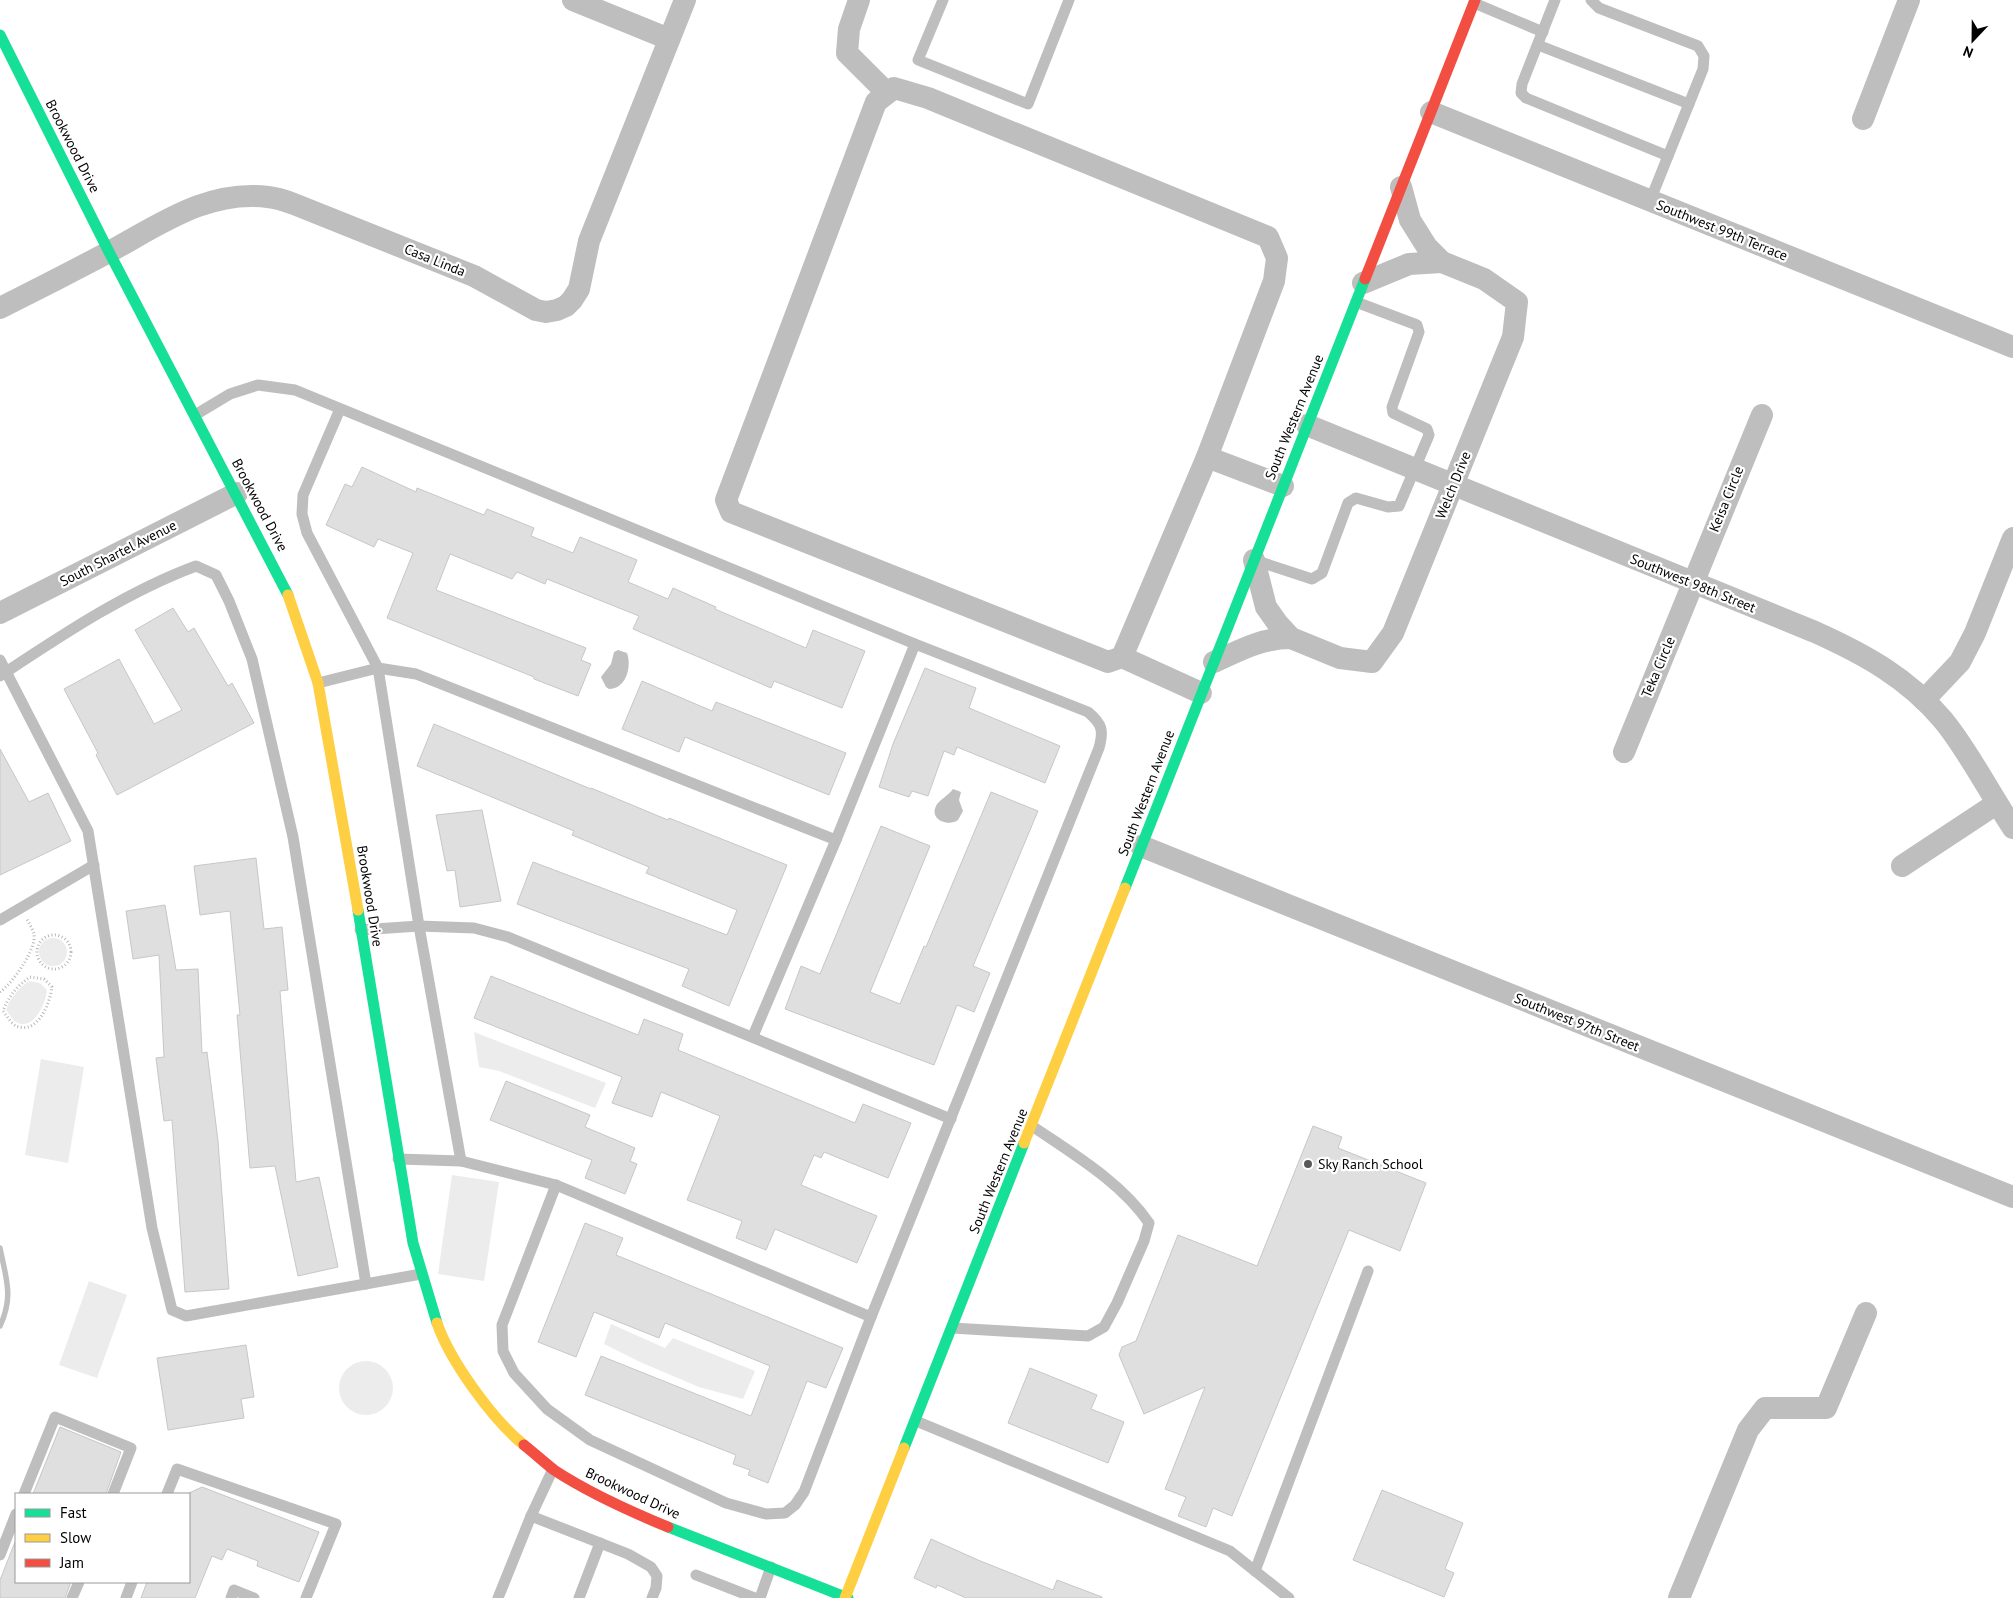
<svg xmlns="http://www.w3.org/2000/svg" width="2013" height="1598" font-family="'PT Sans',sans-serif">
<rect width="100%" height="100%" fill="#fff"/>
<!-- green -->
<g fill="#ececec">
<circle cx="53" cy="952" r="14"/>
<path d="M 29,981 L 40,983 L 47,990 C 46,1002 34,1032 16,1022 C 12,1020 9,1013 6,1010 C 11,997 18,989 29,981 Z"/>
<path d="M 474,1032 L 606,1083 L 595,1108 L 499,1071 L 479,1067 Z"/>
<path d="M 41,1059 L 84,1067 L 68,1163 L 25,1155 Z"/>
<path d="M 452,1175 L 499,1182 L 484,1281 L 438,1274 Z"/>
<path d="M 89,1281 L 127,1295 L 97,1378 L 59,1365 Z"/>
<path d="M 611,1324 L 665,1348 L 673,1338 L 755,1371 L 743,1399 L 699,1387 L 640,1362 L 604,1344 Z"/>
<circle cx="366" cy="1388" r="27"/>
</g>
<!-- water -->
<g fill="#bfbfbf">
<path d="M 618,650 L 627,653 C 632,667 626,689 609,689 L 606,687 L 601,677 L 611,664 L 614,652 Z"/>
<path d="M 953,789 L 961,792 L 959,800 L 963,811 L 958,820 C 949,827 929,820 936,806 C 939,800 948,796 953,789 Z"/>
</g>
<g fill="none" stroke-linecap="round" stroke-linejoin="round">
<!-- stream -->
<path stroke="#bfbfbf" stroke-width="5.5" d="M 0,1248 C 6,1279 14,1296 0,1326"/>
</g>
<!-- building -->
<g fill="#dfdfdf" stroke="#c7c7c7">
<path d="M 362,467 L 416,492 L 417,488 L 484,515 L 487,509 L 534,528 L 531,536 L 573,553 L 580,537 L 637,560 L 628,582 L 668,599 L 673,588 L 716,607 L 715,609 L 806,648 L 813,630 L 865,651 L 842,708 L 774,681 L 771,688 L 633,629 L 639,616 L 547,579 L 545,584 L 517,572 L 512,579 L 450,554 L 436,590 L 586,648 L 581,660 L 591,664 L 578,696 L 534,679 L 534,677 L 387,618 L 413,553 L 378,539 L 374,547 L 326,525 L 345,484 L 352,487 Z"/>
<path d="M 173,608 L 188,632 L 194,628 L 228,686 L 232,683 L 254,723 L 117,795 L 96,755 L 98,753 L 64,689 L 119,659 L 154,724 L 182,710 L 135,630 Z"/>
<path d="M 925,668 L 976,688 L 969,708 L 1060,746 L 1045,783 L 957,747 L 954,755 L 944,751 L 928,796 L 912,791 L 909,797 L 879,787 L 893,744 Z"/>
<path d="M 642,681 L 712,711 L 716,702 L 846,753 L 829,795 L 685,737 L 679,752 L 622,729 Z"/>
<path d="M 434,724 L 591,789 L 591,788 L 668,820 L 669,818 L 787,865 L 729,1006 L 682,986 L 689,969 L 517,904 L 533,862 L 727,935 L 737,910 L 646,873 L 649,867 L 572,835 L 574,831 L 417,766 Z"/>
<path d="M 0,749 L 29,802 L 48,793 L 71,841 L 0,875 Z"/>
<path d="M 991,792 L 1038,811 L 973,966 L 990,973 L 974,1012 L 957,1005 L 934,1065 L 785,1009 L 801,966 L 820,974 L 881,826 L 930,846 L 870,992 L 900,1004 L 924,946 L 926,947 Z"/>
<path d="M 482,810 L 501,901 L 460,907 L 455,870 L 447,871 L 436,815 Z"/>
<path d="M 256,858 L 264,929 L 282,927 L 288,990 L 280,991 L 296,1182 L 319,1177 L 338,1267 L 298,1276 L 275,1166 L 250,1168 L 237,1015 L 240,1015 L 230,911 L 200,915 L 194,866 Z"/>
<path d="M 165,905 L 176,970 L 198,969 L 202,1053 L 207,1052 L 218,1141 L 229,1289 L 185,1292 L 172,1120 L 164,1121 L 156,1058 L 164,1057 L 159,955 L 133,959 L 126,911 Z"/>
<path d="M 491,976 L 638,1035 L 644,1019 L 683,1034 L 678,1050 L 855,1123 L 863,1104 L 911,1123 L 888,1178 L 824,1152 L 821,1158 L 814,1155 L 801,1185 L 877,1216 L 857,1263 L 775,1229 L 766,1250 L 736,1238 L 742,1221 L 687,1200 L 720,1116 L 661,1092 L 652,1117 L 612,1103 L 622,1077 L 474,1018 Z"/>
<path d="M 506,1081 L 590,1115 L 585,1127 L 635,1148 L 630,1161 L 637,1164 L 625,1194 L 585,1178 L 592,1160 L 490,1120 Z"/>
<path d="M 1313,1126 L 1342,1137 L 1338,1148 L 1426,1183 L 1400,1251 L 1349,1230 L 1232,1516 L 1213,1508 L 1206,1527 L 1178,1516 L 1186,1497 L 1165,1489 L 1205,1387 L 1144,1414 L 1119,1355 L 1122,1347 L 1136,1341 L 1178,1235 L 1257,1266 Z"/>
<path d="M 585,1223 L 623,1238 L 616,1255 L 843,1348 L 826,1388 L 807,1381 L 768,1483 L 748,1475 L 750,1470 L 733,1464 L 736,1455 L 585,1395 L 601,1356 L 751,1416 L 770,1366 L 665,1323 L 659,1338 L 594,1312 L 576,1357 L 538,1342 Z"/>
<path d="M 246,1345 L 254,1397 L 241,1399 L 244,1418 L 168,1430 L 157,1358 Z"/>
<path d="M 1030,1368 L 1097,1395 L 1091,1409 L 1124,1422 L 1108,1463 L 1008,1423 Z"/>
<path d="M 60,1427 L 121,1452 L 106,1494 L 33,1494 Z"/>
<path d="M 202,1487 L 319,1532 L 299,1582 L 257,1566 L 258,1561 L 227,1549 L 222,1560 L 212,1556 L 195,1598 L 141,1598 L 147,1582 L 189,1582 L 189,1493 Z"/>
<path d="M 1382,1490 L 1463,1523 L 1445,1569 L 1454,1573 L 1444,1597 L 1353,1560 Z"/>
<path d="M 931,1539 L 978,1560 L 1053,1590 L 1057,1580 L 1102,1597 L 1102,1598 L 966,1598 L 937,1585 L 936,1588 L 914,1578 Z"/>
<path d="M 15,1542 L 16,1582 L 71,1582 L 65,1598 L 0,1598 L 0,1580 Z"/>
</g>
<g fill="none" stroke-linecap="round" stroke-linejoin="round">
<!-- path -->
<g stroke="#b9b9b9" stroke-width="3" stroke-dasharray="1 2.5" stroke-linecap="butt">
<circle cx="54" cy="952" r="17"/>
<path d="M 30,977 L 44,979 L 52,987 C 50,1003 38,1035 16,1026 C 11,1023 6,1015 3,1011 C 9,996 17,986 30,977 Z"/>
<path d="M 0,992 C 12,984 37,949 34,934 C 33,929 29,924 27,919"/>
</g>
<!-- lane -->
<g stroke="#bebebe" stroke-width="11">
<path d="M 943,0 L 918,60 L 1028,104 L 1069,0"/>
<path d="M 1555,0 L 1522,84 L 1521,93 L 1526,98 L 1668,156 L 1650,201"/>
<path d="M 1591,0 L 1599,8 L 1698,46 L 1704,56 L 1703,69 L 1668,156"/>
<path d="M 1474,3 L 1543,32"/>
<path d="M 1538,45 L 1689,104"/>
<path d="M 340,409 L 303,495 L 302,514 L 307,533 L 378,668 L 419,926 L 461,1161"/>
<path d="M 195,415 L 230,394 L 258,385 L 295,390 L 915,644 L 1088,712 C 1102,724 1104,730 1099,748 L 871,1317 L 804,1492 L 795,1505 L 785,1513 L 766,1514 L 726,1503 L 590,1440 L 547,1409 L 514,1373 L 503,1351 L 502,1325 L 556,1185"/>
<path d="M 1254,560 L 1312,579 L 1322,573 L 1348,503 L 1356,498 L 1388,507 L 1399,506 L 1429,435 L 1427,429 L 1393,413 L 1392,407 L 1419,332 L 1417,325 L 1356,302"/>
<path d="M 0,660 L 88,831 L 152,1228 L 172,1310 L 186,1316 L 421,1274"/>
<path d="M 0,676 C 62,635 126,592 196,566 L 216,575 L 229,601 L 252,659 L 293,837 L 366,1284"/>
<path d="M 318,683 L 378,668 L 416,674 L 836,840"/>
<path d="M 0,920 L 94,865"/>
<path d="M 360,930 L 419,926 L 474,928 L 508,937 L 951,1119"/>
<path d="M 753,1036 L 836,840 L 915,644"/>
<path d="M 398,1159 L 461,1161 L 556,1185 L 871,1317"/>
<path d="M 952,1328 L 1088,1336 L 1104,1327 L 1117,1303 L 1144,1241 L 1149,1223 C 1121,1182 1073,1154 1032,1126"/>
<path d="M 916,1421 L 1230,1551 L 1289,1598"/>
<path d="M 24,1494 L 55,1417 L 131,1448 L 113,1494"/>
<path d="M 167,1494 L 177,1469 L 336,1524 L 306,1598"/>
<path d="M 531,1516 L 628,1554 L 651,1567 L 657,1576 L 656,1588 L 652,1598"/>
<path d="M 0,1555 L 16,1514"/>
<path d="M 1255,1571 L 1368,1271"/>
<path d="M 696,1575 L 755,1598"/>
<path d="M 72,1598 L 79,1582"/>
<path d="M 126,1598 L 132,1582"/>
<path d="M 231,1598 L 234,1590 L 254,1598"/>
<path d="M 498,1598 L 531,1516 L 553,1469"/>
<path d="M 579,1598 L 600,1543"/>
<path d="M 760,1598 L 771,1567"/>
</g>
<!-- street -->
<g stroke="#bebebe" stroke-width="22">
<path d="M 573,0 L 669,39"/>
<path d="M 859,0 L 849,29 L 847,53 L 887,93"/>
<path d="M 894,88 L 928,98 L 1268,237 L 1277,258 L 1274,281 L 1207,457 L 1122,657 L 1108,662 L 731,512 L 726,500 L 876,102 Z"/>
<path d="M 1431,112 L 2013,347"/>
<path d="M 1863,119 L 1909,0"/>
<path d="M 1363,283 L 1409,264 L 1442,262"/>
<path d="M 0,308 C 36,290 73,271 109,252 C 159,225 208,189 268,197 C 277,198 286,201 294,204 L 474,276 L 536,310 L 546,312 L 557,310 L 566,306 L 572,300 L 579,289 L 589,241 L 685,0"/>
<path d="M 1307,425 L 1815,632 C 1864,654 1908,678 1943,720 C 1968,750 1990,794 2013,828"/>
<path d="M 1207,457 L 1283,486"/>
<path d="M 1254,560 L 1266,607 L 1278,624 L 1291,638 L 1340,658 L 1372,662 L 1393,633 L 1513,337 L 1517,302 L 1484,279 L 1442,262 L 1427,247 L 1410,220 L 1401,187"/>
<path d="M 0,613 L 237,493"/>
<path d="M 1122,657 L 1201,693"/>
<path d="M 1214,662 C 1240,650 1262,638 1291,638"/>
<path d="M 1924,700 L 1960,662 L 1975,633 L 2013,538"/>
<path d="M 1624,752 L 1762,415"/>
<path d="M 1141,846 L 2013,1197"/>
<path d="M 1902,866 L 1996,804"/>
<path d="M 1679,1598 L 1748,1430 L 1765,1408 L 1826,1408 L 1866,1313"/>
</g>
<!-- fast -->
<g stroke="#16e098" stroke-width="11">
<path d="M 0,35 L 109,252 L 288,595"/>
<path d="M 1125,888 L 1365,279"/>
<path d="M 358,910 L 413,1243 L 437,1323"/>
<path d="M 904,1448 L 1024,1143"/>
<path d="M 668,1527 L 848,1598"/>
</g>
<!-- slow -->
<g stroke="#ffcf43" stroke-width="11">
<path d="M 288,595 L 318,683 L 358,910"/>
<path d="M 1024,1143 L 1125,888"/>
<path d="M 437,1323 C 450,1361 493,1420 524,1445"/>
<path d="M 845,1598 L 904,1448"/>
</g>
<!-- jam -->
<g stroke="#f24e42" stroke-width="11">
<path d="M 1365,279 L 1475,0"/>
<path d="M 524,1445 C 534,1453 544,1462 554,1470 C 589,1493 629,1511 668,1527"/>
</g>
</g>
<!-- markers -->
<circle fill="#595959" stroke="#fff" stroke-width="2" cx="1308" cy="1164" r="5"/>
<g text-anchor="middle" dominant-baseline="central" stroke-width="4.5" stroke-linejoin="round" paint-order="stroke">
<!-- street labels -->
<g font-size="14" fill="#000" stroke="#fff">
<text transform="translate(73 146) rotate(63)">Brookwood Drive</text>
<text transform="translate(1722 230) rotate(22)">Southwest 99th Terrace</text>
<text transform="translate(435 260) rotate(22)">Casa Linda</text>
<text transform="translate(1294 417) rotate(-68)">South Western Avenue</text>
<text transform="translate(1453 485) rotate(-68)">Welch Drive</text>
<text transform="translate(1726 499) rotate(-68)">Keisa Circle</text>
<text transform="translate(260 505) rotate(62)">Brookwood Drive</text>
<text transform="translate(118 553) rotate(-27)">South Shartel Avenue</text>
<text transform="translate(1693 583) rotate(22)">Southwest 98th Street</text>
<text transform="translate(1658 667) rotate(-67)">Teka Circle</text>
<text transform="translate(1146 793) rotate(-69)">South Western Avenue</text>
<text transform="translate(370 896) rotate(81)">Brookwood Drive</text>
<text transform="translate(1577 1022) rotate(22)">Southwest 97th Street</text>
<text transform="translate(998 1171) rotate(-68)">South Western Avenue</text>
<text transform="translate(633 1493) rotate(25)">Brookwood Drive</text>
</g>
<!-- poi labels -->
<g font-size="14" fill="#000" stroke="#fff" text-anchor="start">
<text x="1318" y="1164">Sky Ranch School</text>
</g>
</g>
<!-- legend -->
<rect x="15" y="1493" width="175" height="90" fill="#ffffff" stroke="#999999"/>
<rect x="25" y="1509" width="25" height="8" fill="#16e098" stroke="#999999"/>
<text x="60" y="1518" font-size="15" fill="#000000">Fast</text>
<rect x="25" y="1534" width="25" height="8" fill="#ffcf43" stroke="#999999"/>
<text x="60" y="1543" font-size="15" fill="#000000">Slow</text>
<rect x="25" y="1559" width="25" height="8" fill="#f24e42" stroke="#999999"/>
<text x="60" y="1568" font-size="15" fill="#000000">Jam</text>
<!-- north arrow -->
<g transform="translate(1973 40) rotate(202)" stroke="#ffffff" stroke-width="4" paint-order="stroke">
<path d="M0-4L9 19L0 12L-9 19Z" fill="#000000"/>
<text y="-8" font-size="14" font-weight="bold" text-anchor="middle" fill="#000000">N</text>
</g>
</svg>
